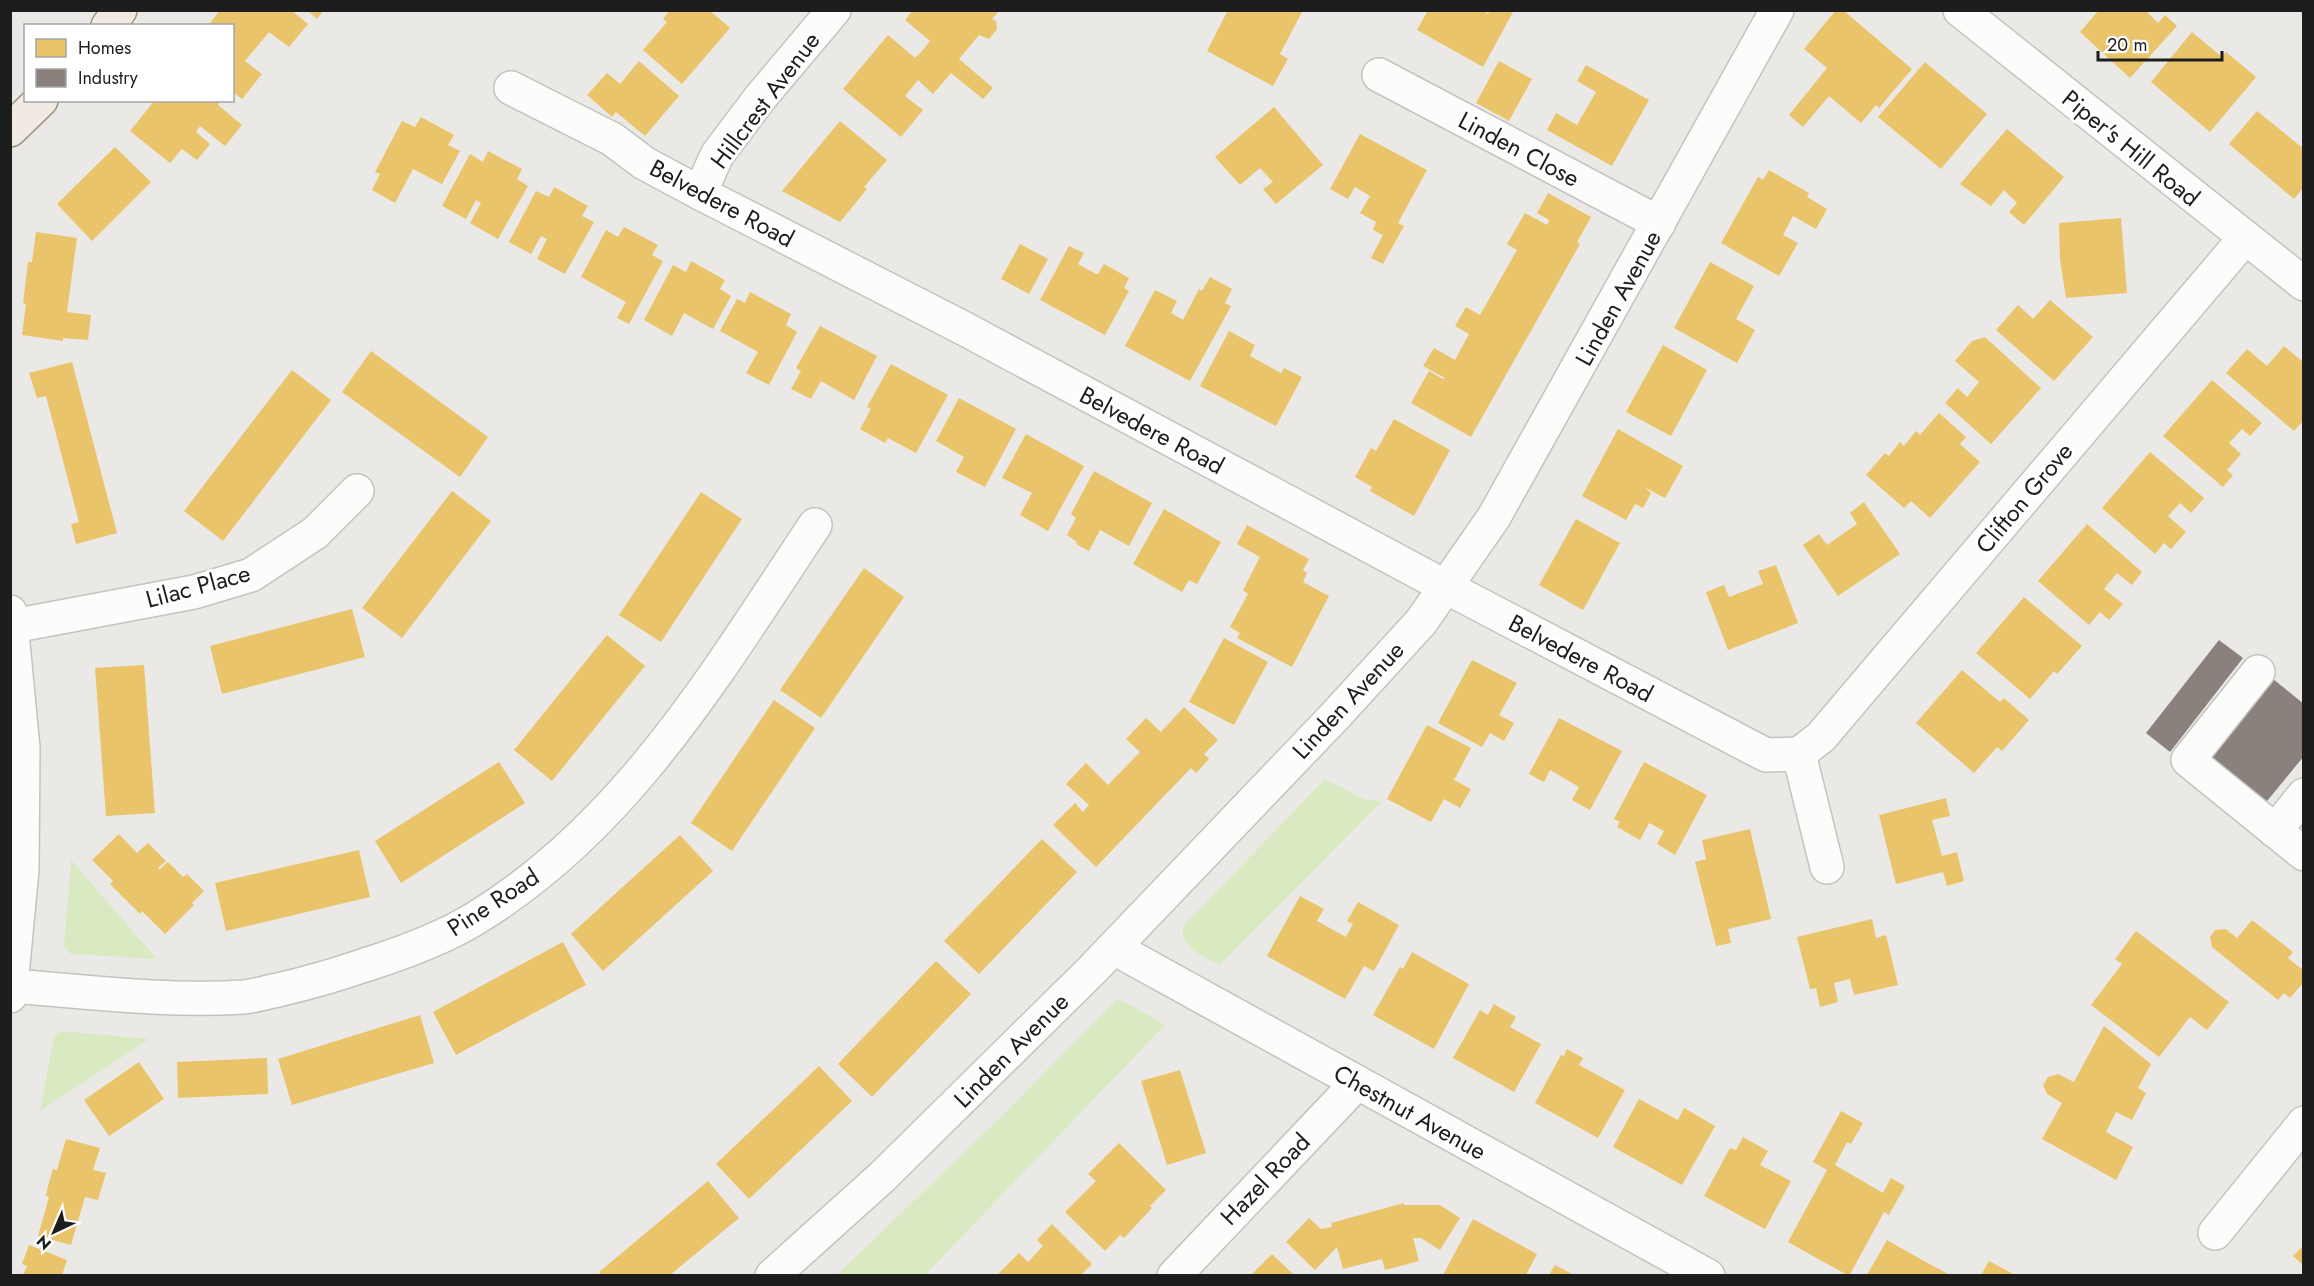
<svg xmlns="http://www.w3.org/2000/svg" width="2314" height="1286" font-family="Jost,sans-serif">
<rect width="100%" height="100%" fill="#ebe9e6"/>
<!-- grass -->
<g fill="#d9eac3">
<path d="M 1325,779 L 1366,800 L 1382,801 L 1220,965 C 1203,957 1185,950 1182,930 L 1185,924 Z"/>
<path d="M 71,860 L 157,959 L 71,954 L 64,945 Z"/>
<path d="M 1116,1000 L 1123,1001 L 1165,1025 L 925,1275 L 837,1275 L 1007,1111 Z"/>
<path d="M 61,1031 L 149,1039 L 40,1111 L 54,1036 Z"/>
</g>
<!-- homes -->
<g fill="#e9c46a">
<path d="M 220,10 L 291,10 L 308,24 L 289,47 L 269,32 L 245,61 L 262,74 L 242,99 L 232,91 L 232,26 L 208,26 Z"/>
<path d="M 307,10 L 324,10 L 317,19 Z"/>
<path d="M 670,10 L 709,10 L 730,28 L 682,84 L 643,50 L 667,22 L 663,19 Z"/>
<path d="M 913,10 L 1000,10 L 992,19 L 996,21 L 997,29 L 989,39 L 979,35 L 959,59 L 993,88 L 983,99 L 951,73 L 933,94 L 918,80 L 905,96 L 923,110 L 901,137 L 843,89 L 888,35 L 915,58 L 923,50 L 930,41 L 905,20 Z"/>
<path d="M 1228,10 L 1303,10 L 1280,54 L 1288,59 L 1273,86 L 1207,51 Z"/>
<path d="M 1428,10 L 1482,10 L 1488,14 L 1490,10 L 1513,12 L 1483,67 L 1417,30 Z"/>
<path d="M 1836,10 L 1843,10 L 1912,69 L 1879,108 L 1876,105 L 1861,123 L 1829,96 L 1803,127 L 1789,115 L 1827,68 L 1804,49 Z"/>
<path d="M 2099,10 L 2145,10 L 2158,23 L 2165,15 L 2177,26 L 2130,78 L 2080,32 Z"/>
<path d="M 2192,32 L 2222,57 L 2226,52 L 2256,77 L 2210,132 L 2151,82 Z"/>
<path d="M 639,61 L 679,96 L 645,136 L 616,112 L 612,117 L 587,95 L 607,73 L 620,84 Z"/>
<path d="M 1499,61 L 1532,79 L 1509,121 L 1476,103 Z"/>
<path d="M 1925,62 L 1987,114 L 1941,169 L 1878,117 Z"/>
<path d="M 1586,65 L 1649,100 L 1612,166 L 1547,130 L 1556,113 L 1577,125 L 1596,92 L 1577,81 Z"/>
<path d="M 155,100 L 221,100 L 218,105 L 242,125 L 225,146 L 200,126 L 196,132 L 210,144 L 197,160 L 182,149 L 170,163 L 130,131 Z"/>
<path d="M 1274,107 L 1323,165 L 1276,204 L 1263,189 L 1273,182 L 1260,168 L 1240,185 L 1215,157 Z"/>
<path d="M 2257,111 L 2304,149 L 2304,187 L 2294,199 L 2229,144 Z"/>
<path d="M 421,117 L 454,135 L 448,145 L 460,151 L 442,184 L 413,169 L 395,203 L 372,190 L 380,174 L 375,172 L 402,121 L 415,127 Z"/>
<path d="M 840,121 L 887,160 L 864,187 L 867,189 L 840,222 L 782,191 Z"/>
<path d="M 2007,129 L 2064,177 L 2024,225 L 2009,212 L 2017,203 L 2004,190 L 1991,206 L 1960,184 Z"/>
<path d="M 1360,134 L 1427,170 L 1398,223 L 1404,226 L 1383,264 L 1371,258 L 1383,235 L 1373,230 L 1376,222 L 1360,213 L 1370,196 L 1355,187 L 1348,199 L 1330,189 Z"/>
<path d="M 115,147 L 151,182 L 92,241 L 57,204 Z"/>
<path d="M 488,151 L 522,169 L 517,179 L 528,186 L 498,239 L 470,223 L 481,203 L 476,200 L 466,219 L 442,206 L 470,154 L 483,162 Z"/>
<path d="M 1769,170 L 1809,193 L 1807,197 L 1827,209 L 1816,229 L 1793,216 L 1783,235 L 1798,243 L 1779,276 L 1721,243 L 1758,177 L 1763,180 Z"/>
<path d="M 554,187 L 588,206 L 582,216 L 594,222 L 565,274 L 537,259 L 547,239 L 541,236 L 531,254 L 509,242 L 536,191 L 549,197 Z"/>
<path d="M 1548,193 L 1591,217 L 1577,242 L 1580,244 L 1471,437 L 1411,403 L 1429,371 L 1443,379 L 1445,378 L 1423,366 L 1434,348 L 1455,360 L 1469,334 L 1455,326 L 1466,307 L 1480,315 L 1517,250 L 1507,244 L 1525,213 L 1547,225 L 1549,220 L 1537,213 Z"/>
<path d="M 2121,218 L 2127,293 L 2066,298 L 2060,260 L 2059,223 Z"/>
<path d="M 624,227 L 658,245 L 652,255 L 663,261 L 629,324 L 617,318 L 626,302 L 581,277 L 606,230 L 618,237 Z"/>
<path d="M 36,232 L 77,238 L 67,312 L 91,315 L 88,340 L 63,338 L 63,341 L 22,335 L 26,304 L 23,303 L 28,262 L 32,262 Z"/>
<path d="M 1020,244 L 1048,259 L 1029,294 L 1001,279 Z"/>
<path d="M 1069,246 L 1084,253 L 1078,264 L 1096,274 L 1098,274 L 1104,264 L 1129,278 L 1124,288 L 1129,291 L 1105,335 L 1040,300 Z"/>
<path d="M 691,261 L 725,280 L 720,289 L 731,296 L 713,329 L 684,313 L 672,336 L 644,320 L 673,265 L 686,272 Z"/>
<path d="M 1710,262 L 1754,286 L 1736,319 L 1755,330 L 1737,363 L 1674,328 Z"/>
<path d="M 1210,277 L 1232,289 L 1225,303 L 1231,306 L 1190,381 L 1125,346 L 1155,290 L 1177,301 L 1171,313 L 1183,320 L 1199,289 L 1202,291 Z"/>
<path d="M 750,292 L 791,314 L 786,325 L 797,332 L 769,385 L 746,373 L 758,352 L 720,331 L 737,299 L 745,303 Z"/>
<path d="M 2050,300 L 2093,337 L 2054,381 L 1996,330 L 2018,305 L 2033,319 Z"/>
<path d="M 820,326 L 877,356 L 854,400 L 821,381 L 811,399 L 791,389 L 801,371 L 796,368 Z"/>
<path d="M 1229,331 L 1255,345 L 1250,356 L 1281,373 L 1284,368 L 1302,377 L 1276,426 L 1200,386 Z"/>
<path d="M 1985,337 L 2041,388 L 1991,444 L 1945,403 L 1958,388 L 1967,397 L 1979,382 L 1955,361 L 1972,341 Z"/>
<path d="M 1663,345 L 1707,370 L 1671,436 L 1626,412 Z"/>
<path d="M 2284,346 L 2304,363 L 2304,420 L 2294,431 L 2226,373 L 2247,349 L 2267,366 Z"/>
<path d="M 371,351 L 488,437 L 460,477 L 342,392 Z"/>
<path d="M 72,362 L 117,533 L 76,544 L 71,524 L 79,522 L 46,396 L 37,398 L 29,373 Z"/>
<path d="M 891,364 L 948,395 L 916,453 L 888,438 L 885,443 L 860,429 L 871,409 L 867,407 Z"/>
<path d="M 292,370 L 331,400 L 223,541 L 184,511 Z"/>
<path d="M 2212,380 L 2262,423 L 2250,436 L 2242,429 L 2229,443 L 2241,454 L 2227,470 L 2233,475 L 2223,487 L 2163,436 Z"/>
<path d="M 959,398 L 1016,429 L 985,487 L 956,472 L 964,457 L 936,441 Z"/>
<path d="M 1939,413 L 1966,437 L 1960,444 L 1980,462 L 1930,518 L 1911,501 L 1904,508 L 1866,475 L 1885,453 L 1889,456 L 1900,442 L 1904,446 L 1916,431 L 1920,435 Z"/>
<path d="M 1394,419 L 1450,450 L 1414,516 L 1370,491 L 1372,487 L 1355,477 L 1371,448 L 1376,451 Z"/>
<path d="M 1618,429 L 1683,466 L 1665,498 L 1644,487 L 1651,493 L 1643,508 L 1635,504 L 1626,520 L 1582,496 Z"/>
<path d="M 1026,434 L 1084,466 L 1048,531 L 1020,515 L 1032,493 L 1002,478 Z"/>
<path d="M 2150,452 L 2204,498 L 2191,513 L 2180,503 L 2168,516 L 2186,532 L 2171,549 L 2164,543 L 2155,554 L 2102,508 Z"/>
<path d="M 1094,471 L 1152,503 L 1129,546 L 1100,530 L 1089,551 L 1076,544 L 1077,542 L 1067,535 L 1076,518 L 1071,514 Z"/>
<path d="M 452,491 L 491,521 L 402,638 L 362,608 Z"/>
<path d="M 701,492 L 742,519 L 661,642 L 619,615 Z"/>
<path d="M 1864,502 L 1900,554 L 1838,596 L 1803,545 L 1819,534 L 1827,545 L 1857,524 L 1850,513 Z"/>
<path d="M 1164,509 L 1221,542 L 1197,584 L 1189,580 L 1182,592 L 1133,564 Z"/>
<path d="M 1576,519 L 1620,543 L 1583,610 L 1539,585 Z"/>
<path d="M 2087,524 L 2142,572 L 2132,585 L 2117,573 L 2104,589 L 2123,604 L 2109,620 L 2100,612 L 2089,625 L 2038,581 Z"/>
<path d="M 1247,525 L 1309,559 L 1303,570 L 1307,573 L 1303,582 L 1329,596 L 1292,667 L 1237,638 L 1240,633 L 1230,627 L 1248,594 L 1243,590 L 1260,557 L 1237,544 Z"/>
<path d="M 1776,565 L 1798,623 L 1728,650 L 1706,592 L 1724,585 L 1729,597 L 1763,584 L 1758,571 Z"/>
<path d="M 864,568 L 904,597 L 821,718 L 780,690 Z"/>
<path d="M 2024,597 L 2082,646 L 2057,674 L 2054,671 L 2030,699 L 1976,653 Z"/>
<path d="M 352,609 L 365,657 L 222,694 L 210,646 Z"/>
<path d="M 607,635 L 645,666 L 552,781 L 514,750 Z"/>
<path d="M 1224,638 L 1268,662 L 1234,725 L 1189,702 Z"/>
<path d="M 1472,660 L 1517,683 L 1499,715 L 1514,723 L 1504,741 L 1490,733 L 1482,747 L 1438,723 Z"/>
<path d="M 144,665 L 155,813 L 106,816 L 95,668 Z"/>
<path d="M 1962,670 L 2000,702 L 2004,698 L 2029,720 L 2002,751 L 1997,747 L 1974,773 L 1916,723 Z"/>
<path d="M 774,700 L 815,728 L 732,851 L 691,823 Z"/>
<path d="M 1184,707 L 1218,740 L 1204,754 L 1209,759 L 1196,773 L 1191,768 L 1096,867 L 1053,825 L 1075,803 L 1083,812 L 1089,805 L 1066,784 L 1086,763 L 1108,785 L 1140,752 L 1126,739 L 1146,718 L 1161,732 Z"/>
<path d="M 1559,718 L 1622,751 L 1590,810 L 1572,800 L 1579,787 L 1550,770 L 1544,782 L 1529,774 Z"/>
<path d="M 1427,725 L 1471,748 L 1454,780 L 1471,789 L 1460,808 L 1444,799 L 1431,822 L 1387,799 Z"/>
<path d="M 499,762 L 525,803 L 401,883 L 375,841 Z"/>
<path d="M 1644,762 L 1707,795 L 1675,855 L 1657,844 L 1664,831 L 1649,823 L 1640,840 L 1617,827 L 1620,822 L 1614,819 Z"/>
<path d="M 1946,798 L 1950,816 L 1932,820 L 1942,856 L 1957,852 L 1964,881 L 1947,886 L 1943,872 L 1896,884 L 1879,815 Z"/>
<path d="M 1750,829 L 1771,919 L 1728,929 L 1731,943 L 1716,946 L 1695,862 L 1706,859 L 1702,840 Z"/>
<path d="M 119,834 L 137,853 L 148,843 L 166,861 L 158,868 L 159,870 L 168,862 L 183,877 L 187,874 L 204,891 L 192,903 L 194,905 L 165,934 L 142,911 L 140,914 L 110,884 L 113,881 L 92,860 Z"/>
<path d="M 680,835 L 713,871 L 603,971 L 571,934 Z"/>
<path d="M 1042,839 L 1077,872 L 979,974 L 944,941 Z"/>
<path d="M 359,850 L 370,897 L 226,931 L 215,883 Z"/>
<path d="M 1300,896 L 1324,909 L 1317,921 L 1346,937 L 1353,924 L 1347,921 L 1358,902 L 1399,925 L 1374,971 L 1364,966 L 1345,999 L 1267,956 Z"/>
<path d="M 1872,919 L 1876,938 L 1886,935 L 1898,985 L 1854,995 L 1850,979 L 1834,983 L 1838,1002 L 1820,1007 L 1816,988 L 1810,989 L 1797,937 Z"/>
<path d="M 2252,920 L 2293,952 L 2288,958 L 2304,971 L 2304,982 L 2290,998 L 2284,993 L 2278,1000 L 2212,947 L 2210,937 L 2215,930 L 2226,929 L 2237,938 Z"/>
<path d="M 2136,931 L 2229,1002 L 2207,1030 L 2190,1017 L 2159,1057 L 2091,1005 L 2122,964 L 2115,959 Z"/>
<path d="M 563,942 L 586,985 L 456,1055 L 433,1012 Z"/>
<path d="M 1412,952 L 1469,984 L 1434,1049 L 1373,1015 L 1400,967 L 1403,969 Z"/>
<path d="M 936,961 L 971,994 L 872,1097 L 838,1064 Z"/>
<path d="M 1494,1004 L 1516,1017 L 1510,1027 L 1541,1044 L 1514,1092 L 1453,1058 L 1480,1010 L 1488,1015 Z"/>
<path d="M 420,1015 L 434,1063 L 292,1105 L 278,1059 Z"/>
<path d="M 2104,1026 L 2151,1064 L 2138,1088 L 2146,1093 L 2132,1120 L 2116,1112 L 2106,1132 L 2133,1147 L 2116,1180 L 2042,1139 L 2062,1103 L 2047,1094 L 2043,1085 L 2048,1077 L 2058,1074 L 2074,1082 Z"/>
<path d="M 1567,1049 L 1583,1058 L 1579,1065 L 1625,1090 L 1598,1138 L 1535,1103 L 1561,1055 L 1564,1056 Z"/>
<path d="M 267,1058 L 268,1094 L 178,1098 L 177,1062 Z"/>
<path d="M 139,1062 L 164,1099 L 109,1136 L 84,1100 Z"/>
<path d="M 819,1066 L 852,1101 L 749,1199 L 716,1164 Z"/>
<path d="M 1180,1070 L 1206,1153 L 1167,1165 L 1141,1081 Z"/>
<path d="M 1639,1099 L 1678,1120 L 1684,1108 L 1715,1126 L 1682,1185 L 1613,1147 Z"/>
<path d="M 1841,1111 L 1863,1123 L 1851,1144 L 1847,1142 L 1835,1165 L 1883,1193 L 1891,1178 L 1905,1186 L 1889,1215 L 1884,1212 L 1849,1276 L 1788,1242 L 1827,1170 L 1813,1162 Z"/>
<path d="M 1743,1137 L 1768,1151 L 1760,1165 L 1791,1181 L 1765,1229 L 1704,1196 L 1730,1148 L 1736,1150 Z"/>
<path d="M 66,1139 L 100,1148 L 93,1170 L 106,1173 L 98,1200 L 85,1197 L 71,1245 L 38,1236 L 49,1197 L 46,1196 L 48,1186 L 53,1169 L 57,1170 Z"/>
<path d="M 1119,1143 L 1166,1190 L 1150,1206 L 1152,1208 L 1124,1238 L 1120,1235 L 1105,1251 L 1065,1212 L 1096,1181 L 1088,1174 Z"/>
<path d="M 708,1181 L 739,1218 L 670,1275 L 602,1275 L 599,1272 Z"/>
<path d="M 1404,1203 L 1404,1205 L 1440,1205 L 1460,1218 L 1440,1250 L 1421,1238 L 1413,1238 L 1419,1261 L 1385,1270 L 1382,1259 L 1343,1269 L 1337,1247 L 1315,1270 L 1286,1242 L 1309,1218 L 1321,1229 L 1332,1227 L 1331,1223 Z"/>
<path d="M 1473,1219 L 1537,1254 L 1526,1275 L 1443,1275 Z"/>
<path d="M 1052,1224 L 1092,1264 L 1081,1275 L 997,1275 L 1019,1253 L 1028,1262 L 1043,1246 L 1037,1240 Z"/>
<path d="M 1887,1240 L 1922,1260 L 1950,1275 L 1867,1275 Z"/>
<path d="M 29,1245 L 67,1260 L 62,1275 L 23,1275 L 27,1266 L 22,1264 Z"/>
<path d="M 2304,1245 L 2304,1266 L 2293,1256 Z"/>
<path d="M 1272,1254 L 1294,1275 L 1251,1275 Z"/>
<path d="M 1989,1261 L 2015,1275 L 1981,1275 Z"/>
<path d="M 1555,1265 L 1574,1275 L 1549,1275 Z"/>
</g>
<!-- industry -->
<g fill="#8a817c">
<path d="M 2219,640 L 2243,658 L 2170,752 L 2146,733 Z"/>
<path d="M 2273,679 L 2304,704 L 2304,756 L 2263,806 L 2207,760 Z"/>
</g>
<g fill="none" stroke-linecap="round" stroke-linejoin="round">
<!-- minor casing -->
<g stroke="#c4c3c2" stroke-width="36">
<g id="minor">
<path d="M 1960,10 L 2304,284"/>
<path d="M 1379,75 L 1659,223"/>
<path d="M 511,88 L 612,139 L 644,163 L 700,193 L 965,329 L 1446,587 L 1766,755 L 1799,754"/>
<path d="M 700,193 L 717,155 L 760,98 L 834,10"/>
<path d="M 10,612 L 23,748 L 22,870 L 10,996"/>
<path d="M 13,626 L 194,592 L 251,575 L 315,533 L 357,491"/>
<path d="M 2258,672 L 2188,760 L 2304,854"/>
<path d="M 1799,754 L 1821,737 L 2245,238"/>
<path d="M 1799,754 L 1827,867"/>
<path d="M 2275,831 L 2304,795"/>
<path d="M 1114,948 L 1708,1276"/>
<path d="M 13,986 C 89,992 167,1002 244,997 C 255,996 267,992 278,990 C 308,983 336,975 365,965 C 403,953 442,939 476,918 C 628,825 719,669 815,525"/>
<path d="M 2215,1233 L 2304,1123"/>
<path d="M 772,1276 L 882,1177 L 1092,970 L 1335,716 L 1421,622 L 1494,517 L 1777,10"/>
<path d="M 1174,1276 L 1357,1083"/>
</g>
</g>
<!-- major casing -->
<g stroke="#a19682" stroke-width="36">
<g id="major">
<path d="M 108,26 L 120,10"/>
<path d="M 10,130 L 41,100"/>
</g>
</g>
<!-- minor -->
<use href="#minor" stroke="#fcfcfb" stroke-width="33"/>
<!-- major -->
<use href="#major" stroke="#f0eae3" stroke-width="33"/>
</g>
<g text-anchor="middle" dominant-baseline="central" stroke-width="6" stroke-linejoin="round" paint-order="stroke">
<!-- street labels -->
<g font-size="24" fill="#1d1d1d" stroke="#fff">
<text transform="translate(765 100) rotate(-53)">Hillcrest Avenue</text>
<text transform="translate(2131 148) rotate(39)">Piper's Hill Road</text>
<text transform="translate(1519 149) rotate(28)">Linden Close</text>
<text transform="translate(722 203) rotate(28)">Belvedere Road</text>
<text transform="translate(1618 298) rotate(-61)">Linden Avenue</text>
<text transform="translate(1152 430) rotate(28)">Belvedere Road</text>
<text transform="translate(2024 498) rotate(-50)">Clifton Grove</text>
<text transform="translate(198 586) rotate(-15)">Lilac Place</text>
<text transform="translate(1581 658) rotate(28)">Belvedere Road</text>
<text transform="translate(1348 700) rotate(-47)">Linden Avenue</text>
<text transform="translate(493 902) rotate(-33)">Pine Road</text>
<text transform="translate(1011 1050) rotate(-45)">Linden Avenue</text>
<text transform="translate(1410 1112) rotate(29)">Chestnut Avenue</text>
<text transform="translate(1265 1179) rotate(-46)">Hazel Road</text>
</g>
</g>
<!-- border -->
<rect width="2314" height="1286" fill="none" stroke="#1d1d1d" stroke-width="24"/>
<!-- legend -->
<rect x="24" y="24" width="210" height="78" fill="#ffffff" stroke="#a5a5a5" stroke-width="1.5"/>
<rect x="36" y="39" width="30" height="18" fill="#e9c46a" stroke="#a5a5a5" stroke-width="1.5"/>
<text x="78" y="54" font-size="18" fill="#1d1d1d">Homes</text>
<rect x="36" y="69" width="30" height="18" fill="#8a817c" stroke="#a5a5a5" stroke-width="1.5"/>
<text x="78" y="84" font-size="18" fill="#1d1d1d">Industry</text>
<!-- north arrow -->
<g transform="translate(54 1232) rotate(224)" stroke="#ffffff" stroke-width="4.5" paint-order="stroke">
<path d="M0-4.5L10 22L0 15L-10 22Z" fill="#1d1d1d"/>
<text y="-9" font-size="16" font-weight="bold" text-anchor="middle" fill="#1d1d1d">N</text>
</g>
<!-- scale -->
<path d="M2098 51v9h124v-9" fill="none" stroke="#1d1d1d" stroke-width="3"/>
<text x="2107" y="51" font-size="18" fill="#1d1d1d" stroke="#ffffff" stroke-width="4.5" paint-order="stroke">20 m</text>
</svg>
